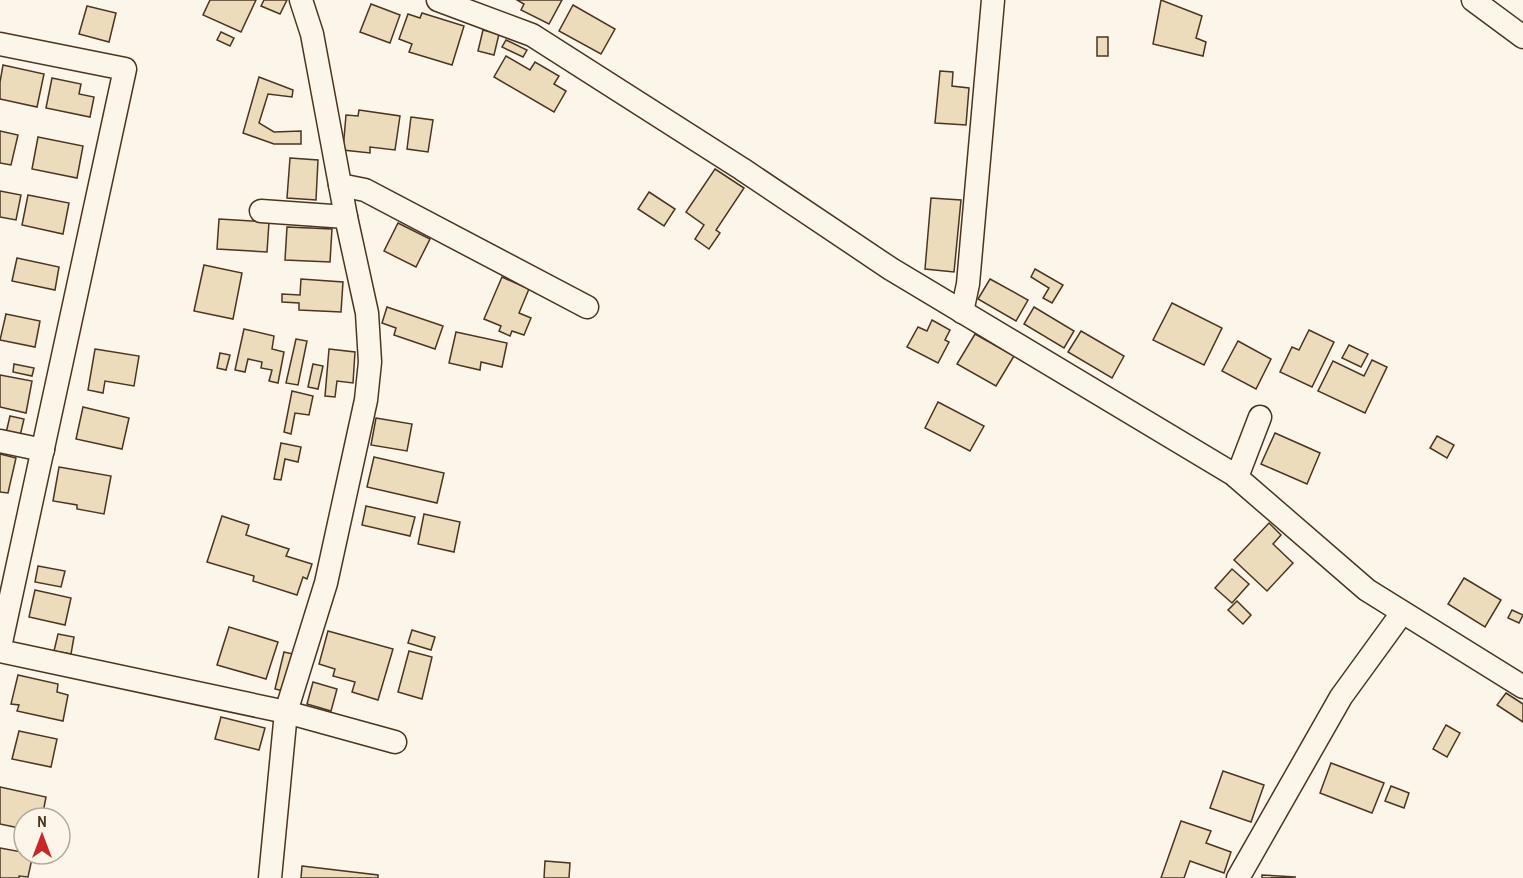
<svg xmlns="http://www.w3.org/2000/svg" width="1523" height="878" font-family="'Archivo Narrow',sans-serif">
<rect width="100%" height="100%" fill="#fbf6e9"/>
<!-- building -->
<g fill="#ecdcbc" stroke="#4a3520" stroke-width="1.5">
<path d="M 210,0 L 256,0 L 241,32 L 203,15 Z"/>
<path d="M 264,0 L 287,0 L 280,14 L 261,6 Z"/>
<path d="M 517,0 L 562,0 L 549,24 L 521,10 L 524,4 Z"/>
<path d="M 1161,0 L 1202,16 L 1196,38 L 1206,42 L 1203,56 L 1153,44 Z"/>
<path d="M 371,4 L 400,15 L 390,43 L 360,32 Z"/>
<path d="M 573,5 L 615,29 L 601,54 L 559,31 Z"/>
<path d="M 87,6 L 116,13 L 109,42 L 79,34 Z"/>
<path d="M 422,13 L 464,26 L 452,65 L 409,52 L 412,44 L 399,39 L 408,14 L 420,18 Z"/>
<path d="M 483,30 L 499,34 L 494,55 L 478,51 Z"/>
<path d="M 221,32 L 234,38 L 230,46 L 217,40 Z"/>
<rect x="1097" y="37" width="11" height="19"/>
<path d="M 506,40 L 527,50 L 523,57 L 502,47 Z"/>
<path d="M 506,56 L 530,70 L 535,62 L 559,76 L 554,84 L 566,91 L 554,112 L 494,77 Z"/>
<path d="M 3,65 L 44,74 L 37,107 L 0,99 L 0,82 Z"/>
<path d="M 940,71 L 953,72 L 952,86 L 969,88 L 966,125 L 935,123 Z"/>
<path d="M 259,77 L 293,90 L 292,97 L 268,94 L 259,123 L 274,132 L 301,131 L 301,144 L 274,144 L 243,133 Z"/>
<path d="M 52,78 L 81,84 L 79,94 L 94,97 L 90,117 L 46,108 Z"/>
<path d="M 359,110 L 400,116 L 395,150 L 370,147 L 370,153 L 343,150 L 346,115 L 358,116 Z"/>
<path d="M 411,117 L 433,120 L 428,152 L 407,149 Z"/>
<path d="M 0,131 L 18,135 L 11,165 L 0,163 Z"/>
<path d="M 38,137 L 83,146 L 77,178 L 32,169 Z"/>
<path d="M 290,158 L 318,160 L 316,200 L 287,198 Z"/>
<path d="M 715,169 L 744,188 L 716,230 L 720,233 L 709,249 L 695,239 L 704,225 L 686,212 Z"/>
<path d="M 0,191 L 21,195 L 16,220 L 0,217 Z"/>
<path d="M 649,192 L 675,209 L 664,226 L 638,209 Z"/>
<path d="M 28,195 L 69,203 L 63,234 L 22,225 Z"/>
<path d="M 931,198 L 961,200 L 954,272 L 925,269 Z"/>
<path d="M 219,219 L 269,222 L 267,252 L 217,249 Z"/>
<path d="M 398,223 L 430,239 L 416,267 L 384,251 Z"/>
<path d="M 287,227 L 332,229 L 330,262 L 285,260 Z"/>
<path d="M 17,258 L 59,267 L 55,290 L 12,281 Z"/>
<path d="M 204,265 L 242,273 L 233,319 L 194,311 Z"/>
<path d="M 1035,269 L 1063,285 L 1052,303 L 1043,298 L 1049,288 L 1031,277 Z"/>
<path d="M 502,277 L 529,289 L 519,313 L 531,318 L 524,335 L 512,331 L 510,336 L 499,331 L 501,326 L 484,319 Z"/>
<path d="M 301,279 L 343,282 L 341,312 L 299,310 L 299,303 L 282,302 L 282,294 L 300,295 Z"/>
<path d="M 990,279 L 1028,300 L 1016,321 L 978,299 Z"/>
<path d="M 1172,303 L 1222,328 L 1204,365 L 1153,340 Z"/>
<path d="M 387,307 L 443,326 L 435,349 L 394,335 L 396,328 L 382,323 Z"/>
<path d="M 1034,307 L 1074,331 L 1064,348 L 1024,324 Z"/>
<path d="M 6,314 L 40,321 L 35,347 L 0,340 Z"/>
<path d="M 932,320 L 950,330 L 945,340 L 949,342 L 938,363 L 907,347 L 918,327 L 927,331 Z"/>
<path d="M 244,329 L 274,336 L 272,349 L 284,352 L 278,383 L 269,381 L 272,370 L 261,368 L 262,362 L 248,359 L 245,372 L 235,370 Z"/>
<path d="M 1309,330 L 1334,342 L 1312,387 L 1280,372 L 1292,347 L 1299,350 Z"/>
<path d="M 1081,331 L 1124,356 L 1112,378 L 1068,352 Z"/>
<path d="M 456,332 L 507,343 L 502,367 L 481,362 L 480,370 L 449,363 Z"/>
<path d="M 975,334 L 1014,356 L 996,386 L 957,364 Z"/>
<path d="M 296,339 L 307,341 L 298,385 L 286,383 Z"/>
<path d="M 1238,341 L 1271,359 L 1256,389 L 1222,371 Z"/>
<path d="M 1349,345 L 1368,354 L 1361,367 L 1342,358 Z"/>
<path d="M 95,349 L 139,356 L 134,386 L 105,381 L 103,393 L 88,390 Z"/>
<path d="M 329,349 L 355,352 L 353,383 L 337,381 L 335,397 L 325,396 Z"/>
<path d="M 220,353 L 230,355 L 226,370 L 217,368 Z"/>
<path d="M 1372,360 L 1387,367 L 1365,413 L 1318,391 L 1333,361 L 1364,376 Z"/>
<path d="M 14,364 L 34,368 L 32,376 L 13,372 Z"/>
<path d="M 313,364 L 323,366 L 318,389 L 308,387 Z"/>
<path d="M 0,375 L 32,381 L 26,413 L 0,407 Z"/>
<path d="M 292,391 L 313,396 L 309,415 L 295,413 L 291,434 L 284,432 Z"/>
<path d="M 938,402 L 984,426 L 970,451 L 925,428 Z"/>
<path d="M 83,407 L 129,418 L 122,449 L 76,439 Z"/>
<path d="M 10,416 L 24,419 L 20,436 L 6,433 Z"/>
<path d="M 376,418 L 412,424 L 407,451 L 371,445 Z"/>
<path d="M 1275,433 L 1320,453 L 1307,484 L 1261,464 Z"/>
<path d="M 1437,436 L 1454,445 L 1447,458 L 1430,448 Z"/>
<path d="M 281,443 L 301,447 L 298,462 L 285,459 L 281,480 L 274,479 Z"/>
<path d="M 0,454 L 16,458 L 8,493 L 0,492 Z"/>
<path d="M 374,457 L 444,473 L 437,503 L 367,487 Z"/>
<path d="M 59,467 L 111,476 L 104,514 L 77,509 L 77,505 L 53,501 Z"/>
<path d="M 366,506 L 415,517 L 410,536 L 362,525 Z"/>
<path d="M 424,514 L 460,522 L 454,552 L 418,544 Z"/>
<path d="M 222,516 L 249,525 L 246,535 L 289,549 L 286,556 L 312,564 L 307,579 L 303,577 L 297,595 L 253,581 L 254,576 L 207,562 Z"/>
<path d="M 1269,523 L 1281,535 L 1273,544 L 1293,563 L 1267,591 L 1234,560 Z"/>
<path d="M 38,566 L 65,571 L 61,587 L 35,582 Z"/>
<path d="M 1232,569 L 1249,584 L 1232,603 L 1215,588 Z"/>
<path d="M 1464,578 L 1501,600 L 1485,627 L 1448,604 Z"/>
<path d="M 35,590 L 71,598 L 65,625 L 29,617 Z"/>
<path d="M 1237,601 L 1251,615 L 1243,624 L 1228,610 Z"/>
<path d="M 1512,610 L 1523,615 L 1519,623 L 1508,618 Z"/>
<path d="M 229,627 L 278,642 L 266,679 L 217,665 Z"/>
<path d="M 412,630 L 435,637 L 431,650 L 408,643 Z"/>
<path d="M 328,631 L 393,649 L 378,700 L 352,692 L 355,682 L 333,676 L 335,669 L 319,664 Z"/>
<path d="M 58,634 L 74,637 L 71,654 L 54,651 Z"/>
<path d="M 409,651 L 432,657 L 422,699 L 398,692 Z"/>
<path d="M 284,652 L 293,654 L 284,691 L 275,689 Z"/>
<path d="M 18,675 L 58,684 L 57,692 L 68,695 L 63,721 L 17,711 L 19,705 L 11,704 Z"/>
<path d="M 313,682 L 337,689 L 331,711 L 307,704 Z"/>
<path d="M 1506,693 L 1523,704 L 1523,722 L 1497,705 Z"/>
<path d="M 221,717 L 265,728 L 259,750 L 215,739 Z"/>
<path d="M 1446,725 L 1460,733 L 1447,757 L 1433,749 Z"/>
<path d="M 19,731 L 57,739 L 51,767 L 12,759 Z"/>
<path d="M 1331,763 L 1384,783 L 1372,813 L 1320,793 Z"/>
<path d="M 1223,771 L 1264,785 L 1251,822 L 1210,808 Z"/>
<path d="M 1391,786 L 1409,793 L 1404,808 L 1385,801 Z"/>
<path d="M 0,787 L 46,797 L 42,818 L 24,818 L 24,829 L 0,824 Z"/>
<path d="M 1181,821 L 1211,831 L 1206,843 L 1231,852 L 1224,873 L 1190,861 L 1184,878 L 1161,878 Z"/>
<path d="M 0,848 L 33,854 L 28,877 L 19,876 L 19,878 L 0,878 Z"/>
<path d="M 545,861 L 570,863 L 569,878 L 544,878 Z"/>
<path d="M 302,866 L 378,875 L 378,878 L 301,878 Z"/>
<path d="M 1262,875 L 1296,877 L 1262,878 Z"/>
</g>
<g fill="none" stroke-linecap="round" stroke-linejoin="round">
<!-- street casing -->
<g stroke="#4a3520" stroke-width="25">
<g id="street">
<path d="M 438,0 L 532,35 L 742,169 L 891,269 L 1233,474 L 1367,590 L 1523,687"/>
<path d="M 1473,0 L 1523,37"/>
<path d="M 0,44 L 125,69 L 0,647"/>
<path d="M 340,185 L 365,190 L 587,307"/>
<path d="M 261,211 L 346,217"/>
<path d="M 962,312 L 968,284 L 993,0"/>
<path d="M 0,441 L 43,450"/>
<path d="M 1237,477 L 1260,417"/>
<path d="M 0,651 L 286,712 L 395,742"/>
<path d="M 270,878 L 286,712 L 326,583 L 366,400 L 370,362 L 367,313 L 346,217 L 312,34 L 301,0"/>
<path d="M 1238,878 L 1341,697 L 1402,613"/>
</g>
</g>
<!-- street -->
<use href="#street" stroke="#fbf6e9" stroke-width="22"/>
</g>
<!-- north arrow -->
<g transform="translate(42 836)"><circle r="28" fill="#fbf6e9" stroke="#b4a999" stroke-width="1.5"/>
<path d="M0-4.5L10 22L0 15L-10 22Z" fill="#c62828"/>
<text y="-9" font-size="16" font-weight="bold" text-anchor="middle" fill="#4a3520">N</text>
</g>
</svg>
